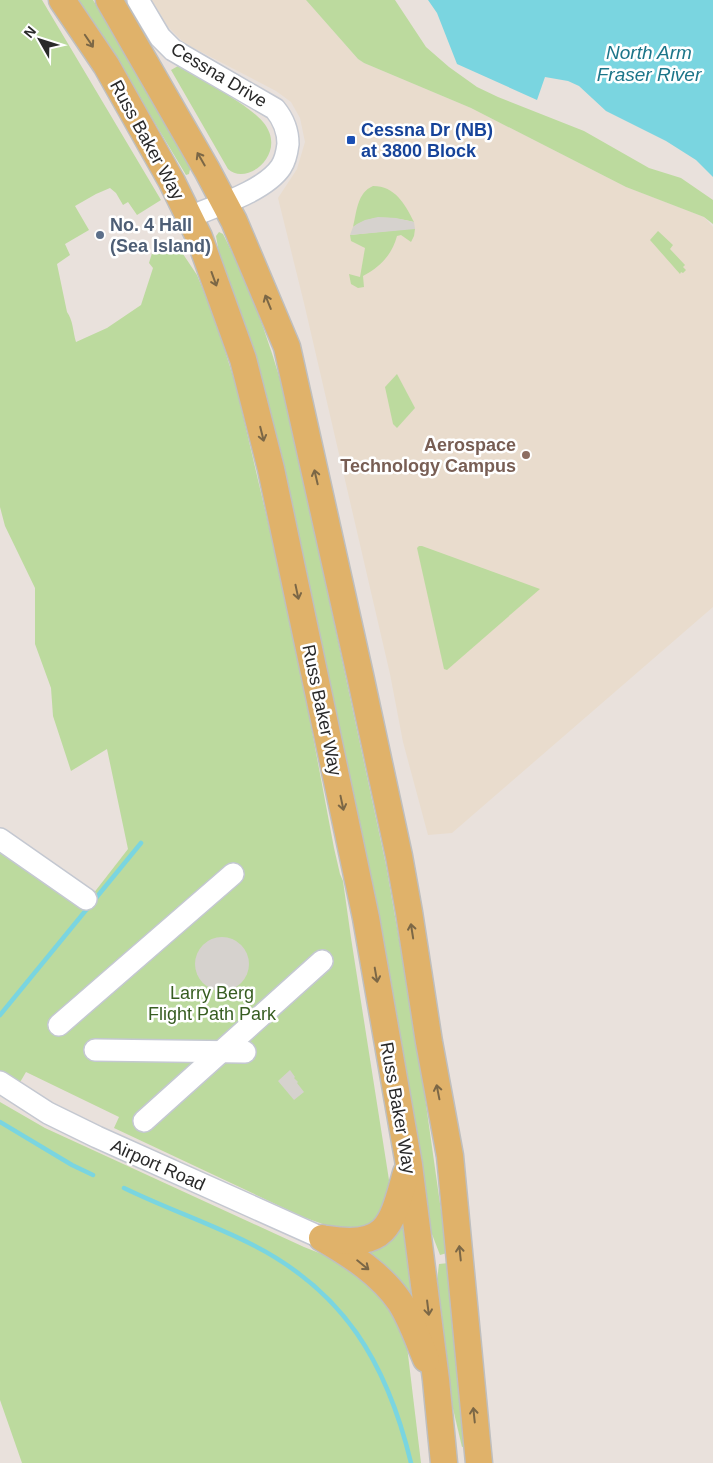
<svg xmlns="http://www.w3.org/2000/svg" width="713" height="1463" font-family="Helvetica,sans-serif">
<rect width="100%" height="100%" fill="#e9e1dc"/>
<!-- education -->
<path fill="#e9dccd" d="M 152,0 L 306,0 L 358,59 L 364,63 L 471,108 L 626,187 L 704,217 L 713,227 L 713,607 L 452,833 L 428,835 L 403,742 L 390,674 L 304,303 L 278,198 L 297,169 L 305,142 L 300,118 L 291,102 L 276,91 L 184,43 L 168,27 Z"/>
<!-- green -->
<g fill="#bcda9e">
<path d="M 0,0 L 42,0 L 161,200 L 137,215 L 128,202 L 123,205 L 116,193 L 110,188 L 96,194 L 75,206 L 89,230 L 65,244 L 70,255 L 57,264 L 67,312 C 73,320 73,332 76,342 L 107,328 L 141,305 L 153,268 L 149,263 L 152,253 L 175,242 L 197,275 L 216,322 L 236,386 L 292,625 L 334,848 L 340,874 L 343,881 L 351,938 L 389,1180 L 388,1198 L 380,1221 L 348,1233 L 303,1217 L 114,1128 L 119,1117 L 26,1072 L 19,1084 L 0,1072 L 0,847 L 86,903 L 128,849 L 107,749 L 71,771 L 53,716 L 51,688 L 35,644 L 35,588 L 5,526 L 0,507 Z"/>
<path d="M 76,0 L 93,0 L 188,159 L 191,165 L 189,174 L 186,175 L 107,43 Z"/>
<path d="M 306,0 L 395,0 L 426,47 L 449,67 L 477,87 L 498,97 L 584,131 L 649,168 L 681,178 L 713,200 L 713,224 L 704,217 L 626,187 L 471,108 L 364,63 L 358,59 Z"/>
<path d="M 178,66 C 201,80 247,103 263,122 C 289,153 247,187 228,169 L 171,70 Z"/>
<path d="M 373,186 C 395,186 405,204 414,222 C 392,217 372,214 353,227 C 357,211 357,193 373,186 Z"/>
<path d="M 407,229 L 415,229 L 414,236 L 411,242 L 401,235 L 397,236 C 392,255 380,267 363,276 L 364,287 L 358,288 L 351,284 L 349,274 L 360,277 L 365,248 L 351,241 L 350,235 Z"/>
<path d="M 658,231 L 673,245 L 670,249 L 685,265 L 683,267 L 686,270 L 683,273 L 681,272 L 680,274 L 650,240 Z"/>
<path d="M 219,232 L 223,234 C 251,289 272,347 288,408 L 386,865 L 418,1048 L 447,1253 L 440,1255 L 430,1229 L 407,1081 L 385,951 L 348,769 L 266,397 L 259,367 L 219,253 L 216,236 Z"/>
<path d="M 397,374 L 415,408 L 397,428 L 393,424 L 385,387 Z"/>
<path d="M 419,546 L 422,546 L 540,589 L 447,670 L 444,669 L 417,548 Z"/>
<path d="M 0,1102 L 45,1128 L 304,1247 L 342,1262 L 374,1284 L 393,1308 L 406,1338 L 421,1463 L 22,1463 L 0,1400 Z"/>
<path d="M 402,1226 L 404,1226 L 415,1305 L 365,1251 L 387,1240 Z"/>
<path d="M 449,1263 L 466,1446 L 462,1447 L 450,1396 L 436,1289 L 439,1264 Z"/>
</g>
<!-- plaza -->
<g fill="#d6d2ce">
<path d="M 378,217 L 396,218 L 414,222 L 415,229 L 350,235 L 353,227 L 357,224 L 365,220 Z"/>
<circle cx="222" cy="964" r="27"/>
<path d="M 290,1070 L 295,1077 L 294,1078 L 298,1082 L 297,1083 L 304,1092 L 294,1100 L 278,1081 Z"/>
</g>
<!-- water -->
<path fill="#7ad5e0" d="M 428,0 L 713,0 L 713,177 L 696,160 L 666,141 L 606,111 L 579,86 L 568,81 L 545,77 L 537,100 L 457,64 L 437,13 Z"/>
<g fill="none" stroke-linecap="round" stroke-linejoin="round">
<!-- stream -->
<g stroke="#7ad5e0" stroke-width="4.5">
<path d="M 0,1015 L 141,843"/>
<path d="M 0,1122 L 72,1165 L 93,1175"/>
<path d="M 124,1188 C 165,1208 209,1223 249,1243 C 344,1290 387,1363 411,1463"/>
</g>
<!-- minor casing -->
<g stroke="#c4c8d1" stroke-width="24">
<g id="minor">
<path d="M 138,0 L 160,37 L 173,50 L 275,109 C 284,120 288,130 288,144 C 287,152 285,161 281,167 C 265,191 216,206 189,217"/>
<path d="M 0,839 L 86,899"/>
<path d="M 59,1025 L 233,874"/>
<path d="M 95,1050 L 245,1052"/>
<path d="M 0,1082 L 48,1113 L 97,1137 L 322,1238"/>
<path d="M 144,1121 L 322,961"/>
</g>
</g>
<!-- major casing -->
<g stroke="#bfbfbf" stroke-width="29">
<g id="major">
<path d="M 62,0 L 106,65 L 172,182 L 199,237 L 243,359 L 271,469 L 366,918 L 409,1165 L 436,1380 L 444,1463"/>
<path d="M 109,0 L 207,170 L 234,221 L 287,347 L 360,675 L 399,856 L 409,912 L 429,1042 L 450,1156 L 479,1463"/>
<path d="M 322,1238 C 351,1255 381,1274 400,1302 C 411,1319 418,1340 426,1359"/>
<path d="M 328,1239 C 389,1249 392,1222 406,1173"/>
</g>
</g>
<!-- minor -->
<use href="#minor" stroke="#fff" stroke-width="21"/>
<!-- major -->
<use href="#major" stroke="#e0b26a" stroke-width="26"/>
</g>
<!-- one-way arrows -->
<defs><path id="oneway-shaft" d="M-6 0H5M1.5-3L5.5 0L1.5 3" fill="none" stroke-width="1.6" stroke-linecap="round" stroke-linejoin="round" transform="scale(1.25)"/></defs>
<g stroke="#7b6746">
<use href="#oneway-shaft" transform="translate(89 41) rotate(56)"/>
<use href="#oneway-shaft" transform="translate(201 159) rotate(-120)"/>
<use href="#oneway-shaft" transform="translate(214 279) rotate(70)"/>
<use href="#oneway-shaft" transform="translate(268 302) rotate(-112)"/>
<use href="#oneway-shaft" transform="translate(262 434) rotate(76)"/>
<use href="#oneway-shaft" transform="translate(316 477) rotate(-103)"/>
<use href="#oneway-shaft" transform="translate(297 592) rotate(78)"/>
<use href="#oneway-shaft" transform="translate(342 803) rotate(78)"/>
<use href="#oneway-shaft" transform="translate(412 931) rotate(-99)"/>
<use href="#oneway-shaft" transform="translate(376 975) rotate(80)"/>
<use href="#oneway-shaft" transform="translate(438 1092) rotate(-101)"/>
<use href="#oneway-shaft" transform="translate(460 1253) rotate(-96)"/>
<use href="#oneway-shaft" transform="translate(363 1265) rotate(39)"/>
<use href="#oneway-shaft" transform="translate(428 1308) rotate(83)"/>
<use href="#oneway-shaft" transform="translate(474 1415) rotate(-96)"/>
</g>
<!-- markers -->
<rect fill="#1a4fb4" stroke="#fff" stroke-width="2" x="346" y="135" width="10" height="10" rx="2.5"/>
<circle fill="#5c6f8a" stroke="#fff" stroke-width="2" cx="100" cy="235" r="5"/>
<circle fill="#8d6e63" stroke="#fff" stroke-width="2" cx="526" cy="455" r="5"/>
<g text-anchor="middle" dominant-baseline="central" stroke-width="5" stroke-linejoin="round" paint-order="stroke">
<!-- street labels -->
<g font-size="18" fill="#292929" stroke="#fff">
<text transform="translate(219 75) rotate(31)">Cessna Drive</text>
<text transform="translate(147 140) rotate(61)">Russ Baker Way</text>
<text transform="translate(322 710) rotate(78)">Russ Baker Way</text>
<text transform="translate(398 1108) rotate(80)">Russ Baker Way</text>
<text transform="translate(158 1165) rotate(24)">Airport Road</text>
</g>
<!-- transit labels -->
<g font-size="18" font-weight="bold" fill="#164399" stroke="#fff" text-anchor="start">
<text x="361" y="130">Cessna Dr (NB)<tspan x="361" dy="21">at 3800 Block</tspan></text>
</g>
<!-- service labels -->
<g font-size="18" font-weight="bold" fill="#4e5e75" stroke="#fff" text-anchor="start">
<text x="110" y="225">No. 4 Hall<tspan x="110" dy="21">(Sea Island)</tspan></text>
</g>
<!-- education labels -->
<g font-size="18" font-weight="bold" fill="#785e54" stroke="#fff" text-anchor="end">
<text x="516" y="445">Aerospace<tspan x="516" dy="21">Technology Campus</tspan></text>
</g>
<!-- park labels -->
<g font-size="18" fill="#375d21" stroke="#fff">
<text x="212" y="993">Larry Berg<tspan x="212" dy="21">Flight Path Park</tspan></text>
</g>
<!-- water labels -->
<g font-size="19" font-style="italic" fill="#1c7589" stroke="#fff">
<text x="649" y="52">North Arm<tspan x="649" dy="22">Fraser River</tspan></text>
</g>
</g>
<!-- north arrow -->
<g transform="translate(40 40) rotate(309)" stroke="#ffffff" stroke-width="4" paint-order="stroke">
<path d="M0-4L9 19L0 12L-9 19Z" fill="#292929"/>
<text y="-8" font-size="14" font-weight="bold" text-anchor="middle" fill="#292929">N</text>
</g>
</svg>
